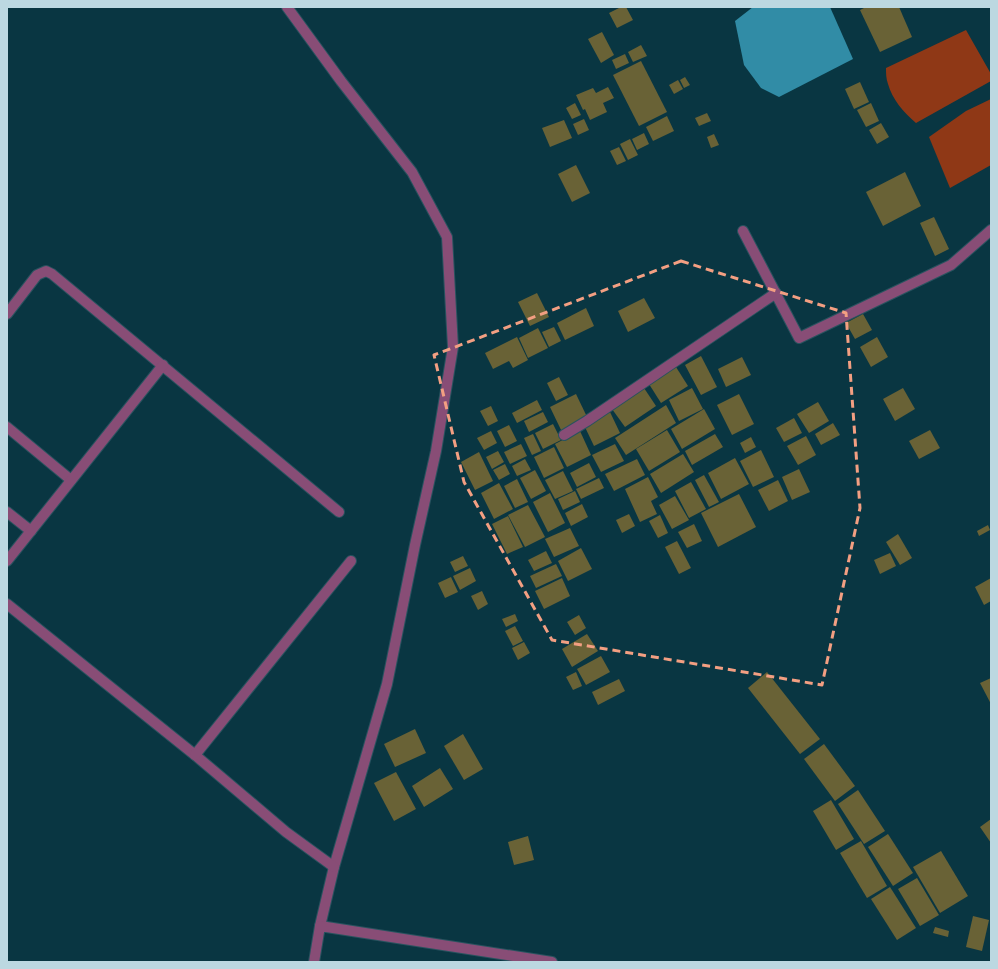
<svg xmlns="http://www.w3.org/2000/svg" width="998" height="969" font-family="Barlow,sans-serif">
<rect width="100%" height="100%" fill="#093642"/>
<!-- green -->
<g fill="#8f3816">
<path d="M 966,30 L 991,74 L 991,81 L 916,123 C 904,113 892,99 888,84 C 886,79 886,73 886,68 Z"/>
<path d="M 991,99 L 991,165 L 950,188 L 929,137 L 966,111 Z"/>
</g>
<!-- water -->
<path fill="#318ca6" d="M 753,7 L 830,7 L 853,59 L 779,97 L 761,88 L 744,65 L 735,21 Z"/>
<!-- building -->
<g fill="#696236">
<path d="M 621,7 L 626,7 L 633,20 L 617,28 L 609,13 Z"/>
<path d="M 866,7 L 899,7 L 912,37 L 880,52 L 860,10 Z"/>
<path d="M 602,32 L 614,55 L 601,63 L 588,39 Z"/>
<path d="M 641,45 L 647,56 L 633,62 L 628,52 Z"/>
<path d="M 625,54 L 629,63 L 616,69 L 612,60 Z"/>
<path d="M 641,61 L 667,112 L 639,126 L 613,75 Z"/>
<path d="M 685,77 L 690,85 L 684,88 L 680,80 Z"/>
<path d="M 678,80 L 683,89 L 674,94 L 669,85 Z"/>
<path d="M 860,82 L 869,102 L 854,109 L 845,89 Z"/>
<path d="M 608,87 L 614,98 L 603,103 L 607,112 L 590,120 L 585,109 L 583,110 L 576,95 L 593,88 L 596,93 Z"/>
<path d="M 575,103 L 581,115 L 572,119 L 566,108 Z"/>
<path d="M 871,103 L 879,121 L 866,127 L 857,110 Z"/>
<path d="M 707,113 L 711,121 L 699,126 L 695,118 Z"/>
<path d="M 667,116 L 674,131 L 653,141 L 646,127 Z"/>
<path d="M 584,119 L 589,130 L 578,135 L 573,124 Z"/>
<path d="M 564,120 L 572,138 L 550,147 L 542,128 Z"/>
<path d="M 881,123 L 889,137 L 877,144 L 869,130 Z"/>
<path d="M 644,133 L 649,144 L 637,150 L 632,139 Z"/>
<path d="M 714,134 L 719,145 L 711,148 L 707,137 Z"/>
<path d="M 630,139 L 638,155 L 628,160 L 620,144 Z"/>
<path d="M 619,147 L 626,161 L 617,165 L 610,151 Z"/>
<path d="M 576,165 L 590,193 L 572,202 L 558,174 Z"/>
<path d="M 905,172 L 921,206 L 883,226 L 866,192 Z"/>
<path d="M 934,217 L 949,249 L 935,256 L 920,223 Z"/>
<path d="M 537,293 L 549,317 L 530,326 L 518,302 Z"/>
<path d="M 644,298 L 655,318 L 628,332 L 618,311 Z"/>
<path d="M 586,308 L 594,326 L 565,340 L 557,323 Z"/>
<path d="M 863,314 L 872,330 L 855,339 L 846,323 Z"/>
<path d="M 554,327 L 561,341 L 549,347 L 542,332 Z"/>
<path d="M 538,328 L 548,348 L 528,358 L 519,338 Z"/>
<path d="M 517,337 L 528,360 L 513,368 L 509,361 L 493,369 L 485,353 Z"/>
<path d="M 877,337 L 888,357 L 871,367 L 860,347 Z"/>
<path d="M 701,356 L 717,387 L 701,395 L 685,365 Z"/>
<path d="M 742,357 L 751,375 L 726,387 L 718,369 Z"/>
<path d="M 676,367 L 688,386 L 661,403 L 649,384 Z"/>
<path d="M 559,377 L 568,395 L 556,401 L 547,383 Z"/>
<path d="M 644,388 L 656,406 L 625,427 L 612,409 Z"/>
<path d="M 692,388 L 703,409 L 679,421 L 669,400 Z"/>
<path d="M 903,388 L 915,409 L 895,421 L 883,399 Z"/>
<path d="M 576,394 L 588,419 L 562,432 L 550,407 Z"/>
<path d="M 739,394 L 754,424 L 732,435 L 717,405 Z"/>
<path d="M 537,400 L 542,410 L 517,423 L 512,413 Z"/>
<path d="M 818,402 L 829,421 L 809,433 L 797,414 Z"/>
<path d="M 666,405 L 676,423 L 626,455 L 615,438 Z"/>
<path d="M 491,406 L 498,421 L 488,426 L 480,411 Z"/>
<path d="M 704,409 L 715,429 L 682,449 L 671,429 Z"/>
<path d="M 543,412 L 548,422 L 529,432 L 524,421 Z"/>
<path d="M 610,412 L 620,433 L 594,446 L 584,425 Z"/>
<path d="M 794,418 L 802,433 L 784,442 L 776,428 Z"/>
<path d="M 833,423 L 840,435 L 821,445 L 815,434 Z"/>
<path d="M 553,424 L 561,440 L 543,449 L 535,433 Z"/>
<path d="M 509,425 L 517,441 L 505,447 L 497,431 Z"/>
<path d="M 667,430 L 680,452 L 649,471 L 636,449 Z"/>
<path d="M 930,430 L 940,448 L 919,459 L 909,441 Z"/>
<path d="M 491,431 L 497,443 L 484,450 L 477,438 Z"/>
<path d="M 580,431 L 591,455 L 567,467 L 555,444 Z"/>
<path d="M 533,434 L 541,451 L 532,455 L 524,438 Z"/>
<path d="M 715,434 L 723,447 L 692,465 L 685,451 Z"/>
<path d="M 806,436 L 816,455 L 798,465 L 787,446 Z"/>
<path d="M 751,437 L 756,447 L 745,453 L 740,443 Z"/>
<path d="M 521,444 L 527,456 L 510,464 L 504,452 Z"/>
<path d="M 615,444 L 624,461 L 601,472 L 592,455 Z"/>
<path d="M 554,447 L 564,468 L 544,478 L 534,457 Z"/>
<path d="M 761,450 L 774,477 L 753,487 L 740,461 Z"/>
<path d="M 498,451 L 504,462 L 492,469 L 486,457 Z"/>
<path d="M 479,452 L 493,481 L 475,490 L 461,462 Z"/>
<path d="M 683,454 L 694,472 L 661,493 L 650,474 Z"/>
<path d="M 735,458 L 749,484 L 721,499 L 708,473 Z"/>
<path d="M 525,459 L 531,470 L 517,476 L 512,466 Z"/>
<path d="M 637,459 L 645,475 L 614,491 L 605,474 Z"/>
<path d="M 589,463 L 596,477 L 577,487 L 570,473 Z"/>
<path d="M 505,464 L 510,474 L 499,480 L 493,470 Z"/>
<path d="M 799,469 L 810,492 L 792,500 L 782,477 Z"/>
<path d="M 535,470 L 546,491 L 531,499 L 520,478 Z"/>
<path d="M 563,471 L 573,491 L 555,499 L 545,480 Z"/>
<path d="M 704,475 L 719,502 L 709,507 L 695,480 Z"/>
<path d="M 648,477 L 658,497 L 651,501 L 657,514 L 640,522 L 625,489 Z"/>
<path d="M 599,478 L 604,488 L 581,499 L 576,489 Z"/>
<path d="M 517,479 L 528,502 L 515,508 L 504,486 Z"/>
<path d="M 778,480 L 788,501 L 769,511 L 758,490 Z"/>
<path d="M 691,482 L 706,509 L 689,518 L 675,491 Z"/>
<path d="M 499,483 L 513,509 L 494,519 L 481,493 Z"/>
<path d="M 575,491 L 580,502 L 563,510 L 558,499 Z"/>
<path d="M 550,493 L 565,523 L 548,532 L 533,502 Z"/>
<path d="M 739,494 L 756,527 L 718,547 L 701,513 Z"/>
<path d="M 675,496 L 689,520 L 672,529 L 659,505 Z"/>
<path d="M 582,504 L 588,517 L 571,526 L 565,513 Z"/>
<path d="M 528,505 L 545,537 L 525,547 L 508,515 Z"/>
<path d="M 629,514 L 635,526 L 622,533 L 616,520 Z"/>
<path d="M 660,515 L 668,533 L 658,538 L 649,521 Z"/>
<path d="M 508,516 L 523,547 L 507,554 L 492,524 Z"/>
<path d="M 694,524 L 702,541 L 687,548 L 678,532 Z"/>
<path d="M 988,525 L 990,530 L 979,536 L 977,531 Z"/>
<path d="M 570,528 L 579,546 L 554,557 L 545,539 Z"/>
<path d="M 898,534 L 912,558 L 900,565 L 886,542 Z"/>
<path d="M 677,541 L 691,568 L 679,574 L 665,547 Z"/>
<path d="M 581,548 L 592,569 L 568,581 L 558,561 Z"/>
<path d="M 546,551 L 552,563 L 534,571 L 528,560 Z"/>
<path d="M 890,553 L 896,566 L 880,574 L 874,560 Z"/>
<path d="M 463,556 L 468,566 L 455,572 L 450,562 Z"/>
<path d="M 556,564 L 562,576 L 536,588 L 530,576 Z"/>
<path d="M 470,568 L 476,581 L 460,590 L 453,576 Z"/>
<path d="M 451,577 L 458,592 L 445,598 L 438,583 Z"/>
<path d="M 562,578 L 570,596 L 544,609 L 535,591 Z"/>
<path d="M 991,578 L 991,601 L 984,605 L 975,587 Z"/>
<path d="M 482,591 L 488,604 L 478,610 L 471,596 Z"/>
<path d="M 515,614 L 518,621 L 506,627 L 502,619 Z"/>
<path d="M 579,615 L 586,628 L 575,635 L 567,622 Z"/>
<path d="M 515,626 L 523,641 L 513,646 L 505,631 Z"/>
<path d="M 587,634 L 598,651 L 572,667 L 562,649 Z"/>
<path d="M 524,642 L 530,653 L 518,660 L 512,648 Z"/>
<path d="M 601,656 L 610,672 L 586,685 L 577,669 Z"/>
<path d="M 576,672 L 582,686 L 573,690 L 566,677 Z"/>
<path d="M 767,672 L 820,739 L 800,754 L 748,688 Z"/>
<path d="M 991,678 L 991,704 L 980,683 Z"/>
<path d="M 619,679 L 625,691 L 598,705 L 592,692 Z"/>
<path d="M 415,729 L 426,753 L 395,767 L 384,744 Z"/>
<path d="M 463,734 L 483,769 L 464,780 L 444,746 Z"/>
<path d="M 824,744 L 855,786 L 835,801 L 804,759 Z"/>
<path d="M 440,768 L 453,789 L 424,807 L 412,786 Z"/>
<path d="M 396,772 L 416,809 L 394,821 L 374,783 Z"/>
<path d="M 858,790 L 885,831 L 864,844 L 838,804 Z"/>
<path d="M 831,800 L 854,839 L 836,850 L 813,811 Z"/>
<path d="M 991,819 L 991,843 L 980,827 Z"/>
<path d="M 888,834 L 913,873 L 893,886 L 868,847 Z"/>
<path d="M 528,836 L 534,860 L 514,865 L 508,842 Z"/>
<path d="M 861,841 L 887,886 L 867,898 L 840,853 Z"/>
<path d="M 941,851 L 968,896 L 940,913 L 913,867 Z"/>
<path d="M 917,878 L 939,915 L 920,926 L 898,889 Z"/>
<path d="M 890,887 L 916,928 L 897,940 L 871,899 Z"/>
<path d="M 973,916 L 989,920 L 982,951 L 966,947 Z"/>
<path d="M 935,927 L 949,931 L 948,937 L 933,933 Z"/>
</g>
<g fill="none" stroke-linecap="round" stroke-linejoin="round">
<!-- minor casing -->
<g stroke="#29535f" stroke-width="12">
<g id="minor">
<path d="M 287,7 L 341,81 L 412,172 L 447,237 L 453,347 L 436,451 L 415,545 L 387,684 L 334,867 L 320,926"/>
<path d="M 743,231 L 799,338 L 951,265 L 991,230"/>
<path d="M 7,314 L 37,275 L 46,271 L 52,274 L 339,512"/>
<path d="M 7,427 L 71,480"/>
<path d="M 564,435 L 587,421 L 776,293"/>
<path d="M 7,512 L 31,531"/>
<path d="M 7,561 L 163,365"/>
<path d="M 7,604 L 195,755 L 286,832 L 334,867"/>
<path d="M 195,755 L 351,561"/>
<path d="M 314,962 L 320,926 L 552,962"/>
</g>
</g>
<!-- minor -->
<use href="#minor" stroke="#884d76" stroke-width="10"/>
</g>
<!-- marked area -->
<path fill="none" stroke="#f39f82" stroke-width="3" stroke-dasharray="8 5" stroke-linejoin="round" d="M 681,261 L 846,313 L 860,508 L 822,685 L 552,640 L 464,482 L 434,355 Z"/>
<!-- border -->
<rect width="998" height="969" fill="none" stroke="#bcd8e1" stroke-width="16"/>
</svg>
